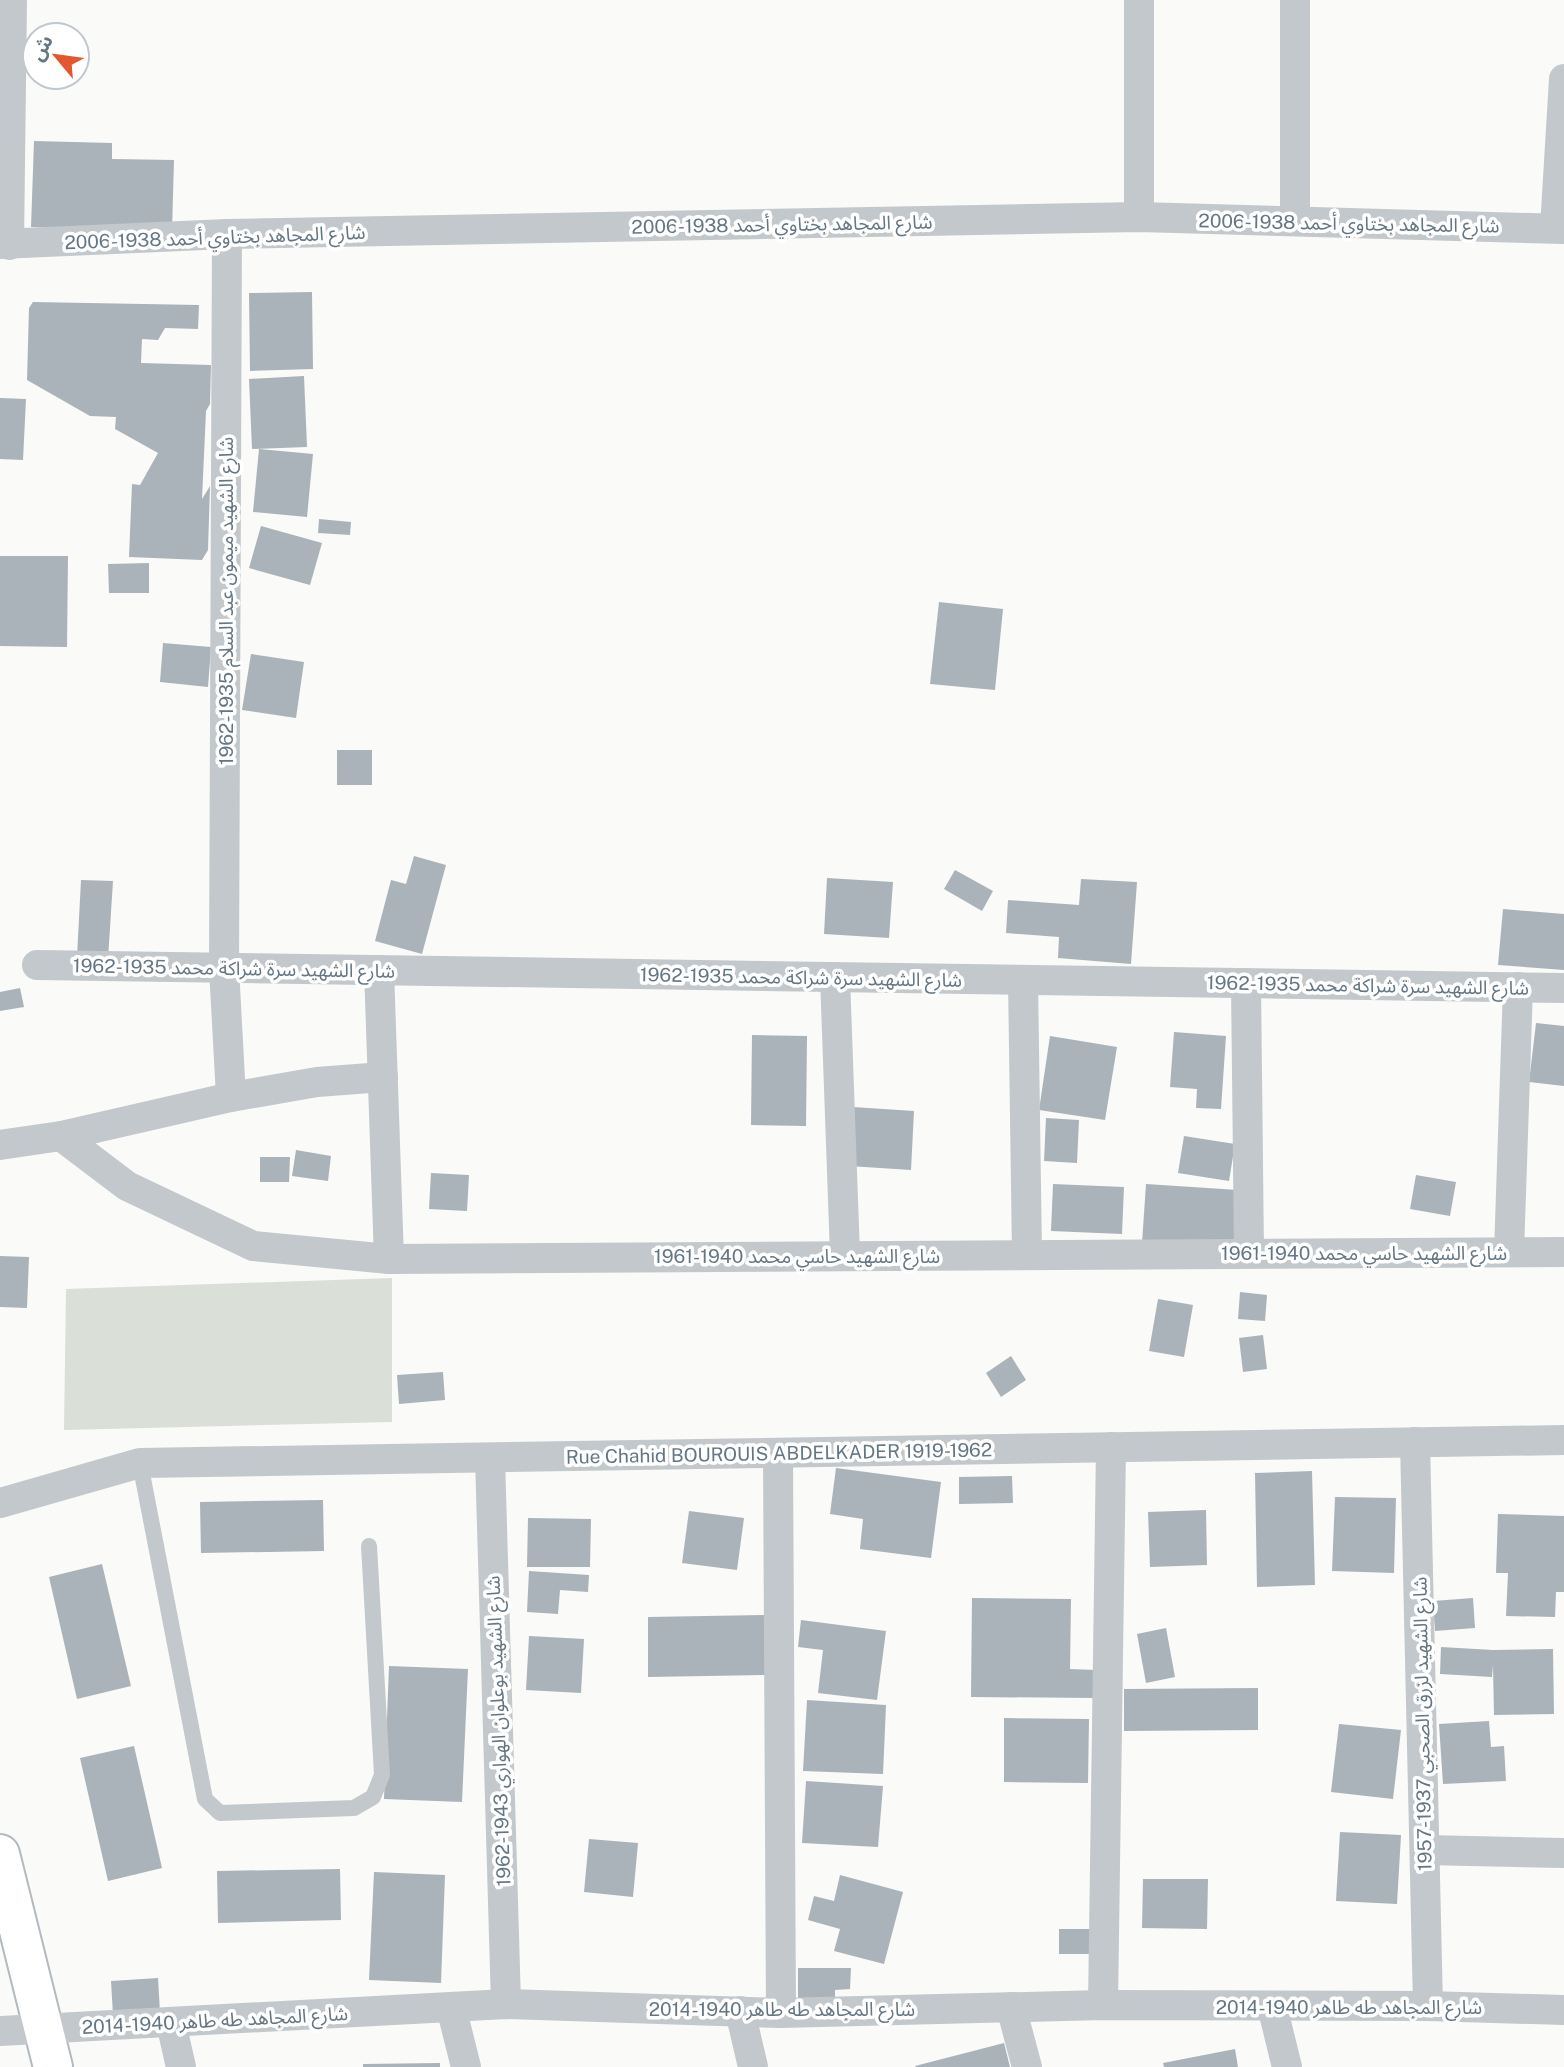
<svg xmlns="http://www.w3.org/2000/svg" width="1564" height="2067" font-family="'Public Sans','Noto Sans Arabic',sans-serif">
<rect width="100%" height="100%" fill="#fafaf8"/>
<!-- green -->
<path fill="#dadfd7" d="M 392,1278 L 392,1422 L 64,1430 L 66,1289 Z"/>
<!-- building -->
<g fill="#aab3b9">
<path d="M 34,141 L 112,143 L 112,159 L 174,160 L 172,231 L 31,227 Z"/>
<path d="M 312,292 L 313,369 L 250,371 L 249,293 Z"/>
<path d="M 33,302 L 199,305 L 198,329 L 165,328 L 158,340 L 142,339 L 141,363 L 211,365 L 210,404 L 206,411 L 202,499 L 210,486 L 208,550 L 202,560 L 129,557 L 132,484 L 140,485 L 158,453 L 115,429 L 116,417 L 90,416 L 27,380 L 29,308 Z"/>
<path d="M 304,376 L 307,447 L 252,449 L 249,379 Z"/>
<path d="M 0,398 L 26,399 L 23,460 L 0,459 Z"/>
<path d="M 259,449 L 313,454 L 307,517 L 253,512 Z"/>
<path d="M 319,519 L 351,522 L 350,535 L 318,533 Z"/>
<path d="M 261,526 L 322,543 L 310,585 L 249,568 Z"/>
<path d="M 0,556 L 68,556 L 67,647 L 0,646 Z"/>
<path d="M 149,563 L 149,593 L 109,593 L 108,564 Z"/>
<path d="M 939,602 L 1003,609 L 995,690 L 930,684 Z"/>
<path d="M 163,643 L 211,647 L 208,687 L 160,682 Z"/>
<path d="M 251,654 L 304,662 L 296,718 L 242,710 Z"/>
<rect x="337" y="750" width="35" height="35"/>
<path d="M 414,856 L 446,865 L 422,954 L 375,941 L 391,880 L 406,884 Z"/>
<path d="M 955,870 L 993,891 L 982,911 L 944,889 Z"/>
<path d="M 827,878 L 893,882 L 889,938 L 824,934 Z"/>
<path d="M 1081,879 L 1137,882 L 1131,964 L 1058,958 L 1059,937 L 1006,933 L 1008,900 L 1079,905 Z"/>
<path d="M 81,880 L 113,881 L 108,959 L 77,957 Z"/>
<path d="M 1503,909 L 1564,914 L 1564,970 L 1498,965 Z"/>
<path d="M 20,988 L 24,1007 L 0,1011 L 0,992 Z"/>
<path d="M 1536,1023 L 1564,1026 L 1564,1086 L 1529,1082 Z"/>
<path d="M 1174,1032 L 1226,1036 L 1221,1109 L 1196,1108 L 1197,1089 L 1170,1087 Z"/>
<path d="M 752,1035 L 807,1036 L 806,1126 L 751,1125 Z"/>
<path d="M 1050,1036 L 1117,1047 L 1105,1120 L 1039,1110 Z"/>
<path d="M 853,1107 L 914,1111 L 911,1170 L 849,1166 Z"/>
<path d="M 1046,1118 L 1079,1120 L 1077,1163 L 1044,1161 Z"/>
<path d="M 1184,1136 L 1235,1144 L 1229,1181 L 1178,1173 Z"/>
<path d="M 296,1150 L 331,1156 L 328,1181 L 292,1176 Z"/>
<path d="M 260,1157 L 290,1157 L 289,1182 L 260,1182 Z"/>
<path d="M 431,1173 L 469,1175 L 467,1211 L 429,1209 Z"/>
<path d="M 1416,1175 L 1456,1182 L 1450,1216 L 1410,1209 Z"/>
<path d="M 1053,1184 L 1124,1187 L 1122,1234 L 1051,1231 Z"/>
<path d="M 1146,1184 L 1238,1190 L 1234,1250 L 1142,1243 Z"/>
<path d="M 0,1256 L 29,1257 L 27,1308 L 0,1307 Z"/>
<path d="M 1240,1292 L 1267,1295 L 1265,1321 L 1238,1319 Z"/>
<path d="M 1158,1299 L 1193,1305 L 1184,1357 L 1149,1351 Z"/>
<path d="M 1263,1335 L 1267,1369 L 1243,1372 L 1239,1338 Z"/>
<path d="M 1011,1356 L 1026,1380 L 1001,1397 L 986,1373 Z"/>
<path d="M 443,1372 L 445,1400 L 399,1404 L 397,1375 Z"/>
<path d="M 836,1468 L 941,1482 L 931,1558 L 860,1549 L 863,1519 L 830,1514 Z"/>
<path d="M 1312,1471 L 1315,1585 L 1257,1587 L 1255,1473 Z"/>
<path d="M 1012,1476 L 1013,1503 L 959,1504 L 959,1477 Z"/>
<path d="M 1335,1497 L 1396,1498 L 1394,1573 L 1332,1571 Z"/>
<path d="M 323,1500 L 324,1551 L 201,1553 L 200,1502 Z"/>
<path d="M 1206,1510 L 1207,1565 L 1150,1567 L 1148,1512 Z"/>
<path d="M 689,1511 L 744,1518 L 737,1570 L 682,1563 Z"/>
<path d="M 1498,1514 L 1564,1516 L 1564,1592 L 1556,1592 L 1555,1617 L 1506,1616 L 1508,1573 L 1496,1573 Z"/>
<path d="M 528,1518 L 591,1519 L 590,1567 L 527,1567 Z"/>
<path d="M 102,1564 L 131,1686 L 77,1699 L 49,1577 Z"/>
<path d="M 529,1571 L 589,1575 L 588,1592 L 560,1590 L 558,1614 L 527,1612 Z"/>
<path d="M 972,1598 L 1071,1599 L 1070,1669 L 1096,1670 L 1096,1698 L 971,1697 Z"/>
<path d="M 1473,1598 L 1475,1628 L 1435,1631 L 1433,1601 Z"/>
<path d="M 767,1615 L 768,1675 L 648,1677 L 648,1617 Z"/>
<path d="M 801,1620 L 886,1631 L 877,1700 L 818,1693 L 823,1650 L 798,1647 Z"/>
<path d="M 1166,1628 L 1175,1677 L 1146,1683 L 1137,1634 Z"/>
<path d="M 529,1636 L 584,1639 L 581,1693 L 526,1690 Z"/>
<path d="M 1441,1647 L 1493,1650 L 1553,1649 L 1554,1714 L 1494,1715 L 1493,1665 L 1492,1677 L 1440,1674 Z"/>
<path d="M 389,1666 L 468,1669 L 462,1802 L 384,1799 Z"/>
<path d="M 1258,1688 L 1258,1730 L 1124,1731 L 1124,1689 Z"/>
<path d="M 807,1700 L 886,1705 L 883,1774 L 803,1771 Z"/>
<path d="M 1004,1718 L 1089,1719 L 1088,1783 L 1004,1782 Z"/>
<path d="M 1489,1721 L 1491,1747 L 1504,1746 L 1506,1781 L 1443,1784 L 1439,1724 Z"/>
<path d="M 1339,1724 L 1401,1730 L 1393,1799 L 1331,1792 Z"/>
<path d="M 134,1746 L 162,1868 L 108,1881 L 80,1758 Z"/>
<path d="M 806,1781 L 883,1786 L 878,1847 L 802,1843 Z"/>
<path d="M 1340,1832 L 1401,1835 L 1397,1904 L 1336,1901 Z"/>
<path d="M 589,1839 L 638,1843 L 633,1897 L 584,1892 Z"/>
<path d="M 340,1869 L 341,1920 L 218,1923 L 217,1871 Z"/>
<path d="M 374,1872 L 445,1875 L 441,1983 L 369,1980 Z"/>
<path d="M 840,1875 L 903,1892 L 884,1964 L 834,1951 L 840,1929 L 808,1920 L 814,1896 L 834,1901 Z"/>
<path d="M 1143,1879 L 1208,1879 L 1207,1929 L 1142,1928 Z"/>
<rect x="1059" y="1929" width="34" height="25"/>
<path d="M 798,1968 L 851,1968 L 850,1989 L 835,1990 L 835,2012 L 798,2012 Z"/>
<path d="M 158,1978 L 160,2012 L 113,2015 L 111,1981 Z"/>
<path d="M 1004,2043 L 1010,2067 L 916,2067 L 915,2066 Z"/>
<path d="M 1235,2049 L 1238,2067 L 1164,2067 L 1163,2063 Z"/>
<path d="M 440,2063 L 440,2067 L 363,2067 L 363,2064 Z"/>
</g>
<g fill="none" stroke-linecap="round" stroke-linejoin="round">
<!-- secondary casing -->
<g stroke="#b3babf" stroke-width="42">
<path id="secondary" d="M 0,1854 L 53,2067"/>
</g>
<!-- service -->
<path stroke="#c3c8cc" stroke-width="16" d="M 140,1463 L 205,1799 L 220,1813 L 354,1808 L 373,1797 L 382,1775 L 369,1546"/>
<!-- minor -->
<g stroke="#c3c8cc" stroke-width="30">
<path d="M 1139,0 L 1139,217"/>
<path d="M 1295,221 L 1295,0"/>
<path d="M 1555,228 L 1564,79"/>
<path d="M 0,244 L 227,234 L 1139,217 L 1564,229"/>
<path d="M 9,245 L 12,0"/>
<path d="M 37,965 L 1564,988"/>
<path d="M 379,970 L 389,1259"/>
<path d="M 835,977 L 845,1255"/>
<path d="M 1023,980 L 1027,1254"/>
<path d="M 1246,983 L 1249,1253"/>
<path d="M 231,1097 L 317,1082 L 383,1077"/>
<path d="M 61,1136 L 127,1186 L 253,1246 L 389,1259 L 1564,1252"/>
<path d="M 0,1145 L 61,1136 L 231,1097 L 224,968 L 227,234"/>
<path d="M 1509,1252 L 1518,987"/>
<path d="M 1415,1442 L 1428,2006"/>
<path d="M 778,1453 L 781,2013"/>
<path d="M 490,1458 L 506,2004"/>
<path d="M 0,1503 L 140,1463 L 1564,1440"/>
<path d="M 1425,1850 L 1564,1853"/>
<path d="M 1103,2005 L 1111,1447"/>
<path d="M 1272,2006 L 1287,2067"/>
<path d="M 451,2007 L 466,2067"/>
<path d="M 1011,2007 L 1027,2067"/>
<path d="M 740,2011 L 753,2067"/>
<path d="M 171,2023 L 181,2067"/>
<path d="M 0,2031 L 506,2004 L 781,2013 L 1103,2005 L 1428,2006 L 1564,2010"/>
</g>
<!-- secondary -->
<use href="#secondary" stroke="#fff" stroke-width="38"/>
</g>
<g text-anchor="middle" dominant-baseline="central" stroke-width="7" stroke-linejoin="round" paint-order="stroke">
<!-- street labels -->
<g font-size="19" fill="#657683" stroke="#fff">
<text transform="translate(1349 223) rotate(1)">شارع المجاهد بختاوي أحمد 1938-2006</text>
<text transform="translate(782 224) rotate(-1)">شارع المجاهد بختاوي أحمد 1938-2006</text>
<text transform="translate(215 237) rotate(-2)">شارع المجاهد بختاوي أحمد 1938-2006</text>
<text transform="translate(226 601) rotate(-90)">شارع الشهيد ميمون عبد السلام 1935-1962</text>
<text transform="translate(234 968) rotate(1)">شارع الشهيد سرة شراكة محمد 1935-1962</text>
<text transform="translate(801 977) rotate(1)">شارع الشهيد سرة شراكة محمد 1935-1962</text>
<text transform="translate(1368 985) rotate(1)">شارع الشهيد سرة شراكة محمد 1935-1962</text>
<text x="1364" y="1253">شارع الشهيد حاسي محمد 1940-1961</text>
<text x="797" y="1256">شارع الشهيد حاسي محمد 1940-1961</text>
<text transform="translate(779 1453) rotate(-1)">Rue Chahid BOUROUIS ABDELKADER 1919-1962</text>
<text transform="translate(1422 1724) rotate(-91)">شارع الشهيد لزرق الصحبي 1937-1957</text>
<text transform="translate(498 1731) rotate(-92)">شارع الشهيد بوعلوان الهواري 1943-1962</text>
<text x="1349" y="2007">شارع المجاهد طه طاهر 1940-2014</text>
<text x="782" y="2009">شارع المجاهد طه طاهر 1940-2014</text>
<text transform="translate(215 2020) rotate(-3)">شارع المجاهد طه طاهر 1940-2014</text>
</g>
</g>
<!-- north arrow -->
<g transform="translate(56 56) rotate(299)"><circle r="33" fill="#ffffff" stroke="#c1c8cd" stroke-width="2"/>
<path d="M0-5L12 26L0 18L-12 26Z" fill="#e4572e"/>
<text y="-10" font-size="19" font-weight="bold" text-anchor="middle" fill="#657683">ش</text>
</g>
</svg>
